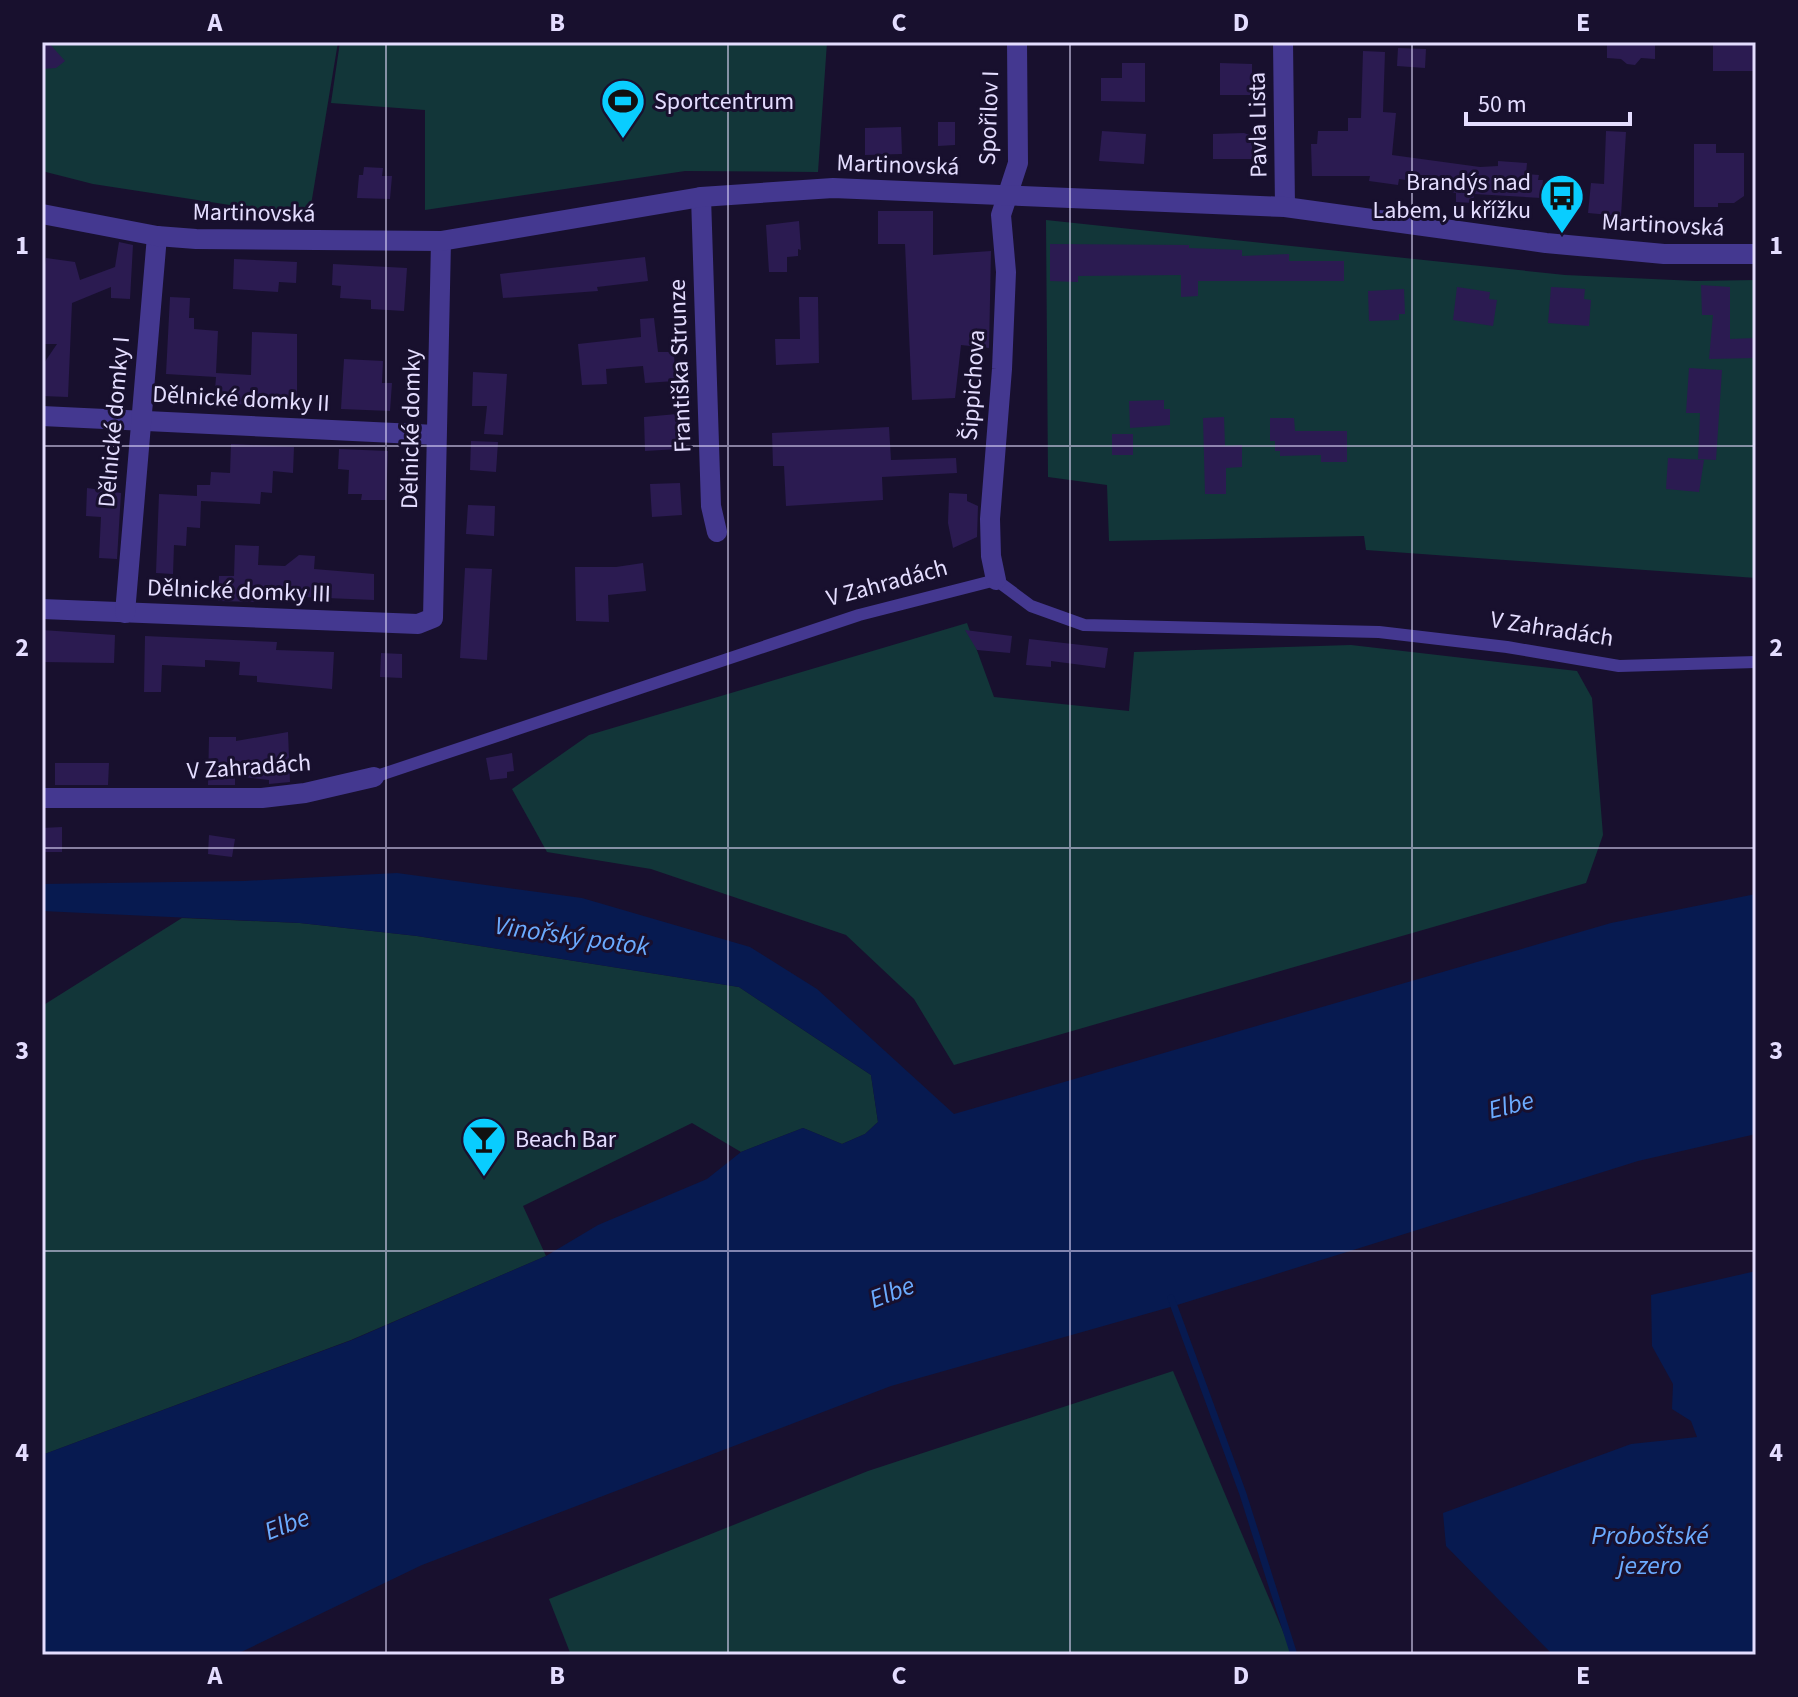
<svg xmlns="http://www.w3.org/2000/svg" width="1798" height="1697" font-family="'Source Sans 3',sans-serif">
<rect width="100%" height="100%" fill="#18102e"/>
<!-- green -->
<g fill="#123639">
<path d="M 42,42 L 338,42 L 309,217 L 93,184 L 42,171 Z"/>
<path d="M 340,42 L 827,42 L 818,172 L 685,171 L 425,210 L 425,110 L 331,103 Z"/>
<path d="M 1046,220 L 1565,275 L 1696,281 L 1756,280 L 1756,578 L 1366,550 L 1364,536 L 1109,541 L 1107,485 L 1048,477 Z"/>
<path d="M 967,623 L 994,697 L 1129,711 L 1134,652 L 1351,645 L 1577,671 L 1592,698 L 1603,835 L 1586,883 L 954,1065 L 914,999 L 846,935 L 651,869 L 547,852 L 512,789 L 589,735 Z"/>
<path d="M 182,918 L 300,923 L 417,936 L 739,987 L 871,1075 L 878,1122 L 865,1134 L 842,1144 L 803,1128 L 741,1152 L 692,1123 L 523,1206 L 546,1256 L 351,1340 L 42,1455 L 42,1006 Z"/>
<path d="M 1173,1371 L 1293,1655 L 571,1655 L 549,1599 L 868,1471 Z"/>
</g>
<!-- water -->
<g fill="#071a50">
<path d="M 397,873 L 582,898 L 750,947 L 817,989 L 954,1114 L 1611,923 L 1756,894 L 1756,1134 L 1638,1161 L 1174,1306 L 891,1386 L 422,1565 L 235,1655 L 42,1655 L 42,1455 L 352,1340 L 546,1256 L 598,1225 L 707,1179 L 741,1152 L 803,1128 L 842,1144 L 865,1134 L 878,1122 L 871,1075 L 739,987 L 417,936 L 300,923 L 42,911 L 42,884 L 244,881 Z"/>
<path d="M 1756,1271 L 1756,1655 L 1553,1655 L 1446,1546 L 1443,1513 L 1631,1444 L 1697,1437 L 1691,1421 L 1672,1409 L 1673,1384 L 1652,1346 L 1651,1295 Z"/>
</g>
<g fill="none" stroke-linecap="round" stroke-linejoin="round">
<!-- stream -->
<path stroke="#071a50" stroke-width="7" d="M 1171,1298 L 1243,1494 L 1294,1655"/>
</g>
<!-- building -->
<g fill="#2b1b51">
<path d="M 42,42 L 48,42 L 65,61 L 56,68 L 42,69 Z"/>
<path d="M 1607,42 L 1655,42 L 1655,59 L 1641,58 L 1635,65 L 1627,64 L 1621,59 L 1607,58 Z"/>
<rect x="1713" y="42" width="43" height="29"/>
<path d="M 1398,48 L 1426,49 L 1425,68 L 1397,66 Z"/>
<path d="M 1363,51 L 1385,52 L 1383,112 L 1396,113 L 1392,155 L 1480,167 L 1498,166 L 1498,161 L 1527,163 L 1526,174 L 1539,175 L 1538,180 L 1543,180 L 1541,198 L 1474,194 L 1473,203 L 1456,202 L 1456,193 L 1431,189 L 1432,184 L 1399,179 L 1398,185 L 1369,181 L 1370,176 L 1312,176 L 1311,144 L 1317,144 L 1318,131 L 1348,131 L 1348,118 L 1361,118 Z"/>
<path d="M 1122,63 L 1145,63 L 1145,102 L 1101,101 L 1101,78 L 1122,78 Z"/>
<path d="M 1220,63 L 1252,64 L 1252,95 L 1220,95 Z"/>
<path d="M 938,122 L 955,122 L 955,145 L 938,146 Z"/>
<path d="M 901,127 L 902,154 L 865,155 L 865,128 Z"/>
<path d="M 1102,131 L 1146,134 L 1144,164 L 1099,161 Z"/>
<path d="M 1606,131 L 1626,132 L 1621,216 L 1588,213 L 1591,183 L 1604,184 Z"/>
<path d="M 1244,133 L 1252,136 L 1252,159 L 1213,159 L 1213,134 Z"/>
<path d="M 1694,144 L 1716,144 L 1716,153 L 1744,153 L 1744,196 L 1734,203 L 1718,203 L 1718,207 L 1694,207 Z"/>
<path d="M 364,167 L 383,168 L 382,176 L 392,176 L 390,199 L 357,198 L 359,175 L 363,175 Z"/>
<path d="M 878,211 L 933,211 L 933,255 L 991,251 L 989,348 L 961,345 L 955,398 L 912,400 L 905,244 L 878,244 Z"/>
<path d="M 799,221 L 801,250 L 798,249 L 798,256 L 787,257 L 787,272 L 769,272 L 766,225 Z"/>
<path d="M 119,242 L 133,245 L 130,299 L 111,298 L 111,287 L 72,303 L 68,397 L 42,396 L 42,366 L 57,344 L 43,344 L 42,284 L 46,258 L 75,262 L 80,280 L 115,267 Z"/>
<path d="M 1050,244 L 1189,245 L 1189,248 L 1242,250 L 1242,256 L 1289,254 L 1289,261 L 1344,261 L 1344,281 L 1198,281 L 1198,296 L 1181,297 L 1181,275 L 1078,276 L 1078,282 L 1050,281 Z"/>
<path d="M 645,257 L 648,281 L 597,287 L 598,291 L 503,298 L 500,274 Z"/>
<path d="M 234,259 L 297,262 L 296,283 L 279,282 L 278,292 L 233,289 Z"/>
<path d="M 333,264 L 407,268 L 404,311 L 371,309 L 371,300 L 340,298 L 341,286 L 332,285 Z"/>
<path d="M 1701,285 L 1730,287 L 1730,339 L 1755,338 L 1755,358 L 1709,359 L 1713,315 L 1702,315 Z"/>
<path d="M 1457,287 L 1490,292 L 1489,299 L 1497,300 L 1493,326 L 1453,320 Z"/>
<path d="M 1551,287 L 1585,289 L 1584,299 L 1591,300 L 1589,326 L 1548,323 Z"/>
<path d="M 1404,289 L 1405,314 L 1399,314 L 1399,320 L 1369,321 L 1368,291 Z"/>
<path d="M 170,297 L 190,298 L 189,318 L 194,318 L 194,329 L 218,331 L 216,373 L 251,375 L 252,332 L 297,334 L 297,407 L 214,403 L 216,377 L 166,374 Z"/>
<path d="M 799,297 L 818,297 L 819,363 L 776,365 L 775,339 L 800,339 Z"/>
<path d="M 654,318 L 658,352 L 674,352 L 675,381 L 645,383 L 643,366 L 606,369 L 607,384 L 582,385 L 578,344 L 641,337 L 640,319 Z"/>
<path d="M 344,359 L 383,361 L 382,383 L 392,383 L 390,411 L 341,409 Z"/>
<path d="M 1689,368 L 1722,370 L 1716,460 L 1698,459 L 1700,413 L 1686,413 Z"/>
<path d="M 473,372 L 507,374 L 503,435 L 484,434 L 487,406 L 472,406 Z"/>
<path d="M 1164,400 L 1164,409 L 1170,409 L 1170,425 L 1130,428 L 1129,401 Z"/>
<path d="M 677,414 L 679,449 L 645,451 L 644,417 Z"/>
<path d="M 1224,417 L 1225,446 L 1242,445 L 1242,467 L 1226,468 L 1226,494 L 1205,494 L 1203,418 Z"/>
<path d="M 1270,418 L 1294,418 L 1295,431 L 1347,431 L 1347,462 L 1321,462 L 1321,455 L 1280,456 L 1280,451 L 1275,451 L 1275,441 L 1270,441 Z"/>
<path d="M 889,427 L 891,460 L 956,458 L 957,473 L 882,477 L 883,500 L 786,506 L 784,466 L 773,466 L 772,433 Z"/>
<rect x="1112" y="434" width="21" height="21"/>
<path d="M 471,441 L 498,442 L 496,472 L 470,470 Z"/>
<path d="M 231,444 L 294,447 L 293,473 L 273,471 L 272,493 L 261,492 L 260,504 L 201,501 L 200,528 L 187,527 L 186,546 L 174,545 L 173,574 L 156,573 L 159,494 L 197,496 L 197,485 L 210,485 L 211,472 L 230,473 Z"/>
<path d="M 339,449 L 388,451 L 386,500 L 361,500 L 362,494 L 348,494 L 349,470 L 338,469 Z"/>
<path d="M 1668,458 L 1704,460 L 1699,492 L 1666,489 Z"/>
<path d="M 680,483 L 682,515 L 652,517 L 650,484 Z"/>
<path d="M 87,488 L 121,493 L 117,559 L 99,558 L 101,517 L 86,516 Z"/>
<path d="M 949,493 L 967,494 L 967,501 L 978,506 L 977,537 L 953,548 L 948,523 Z"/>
<path d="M 468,505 L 495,506 L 494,536 L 466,534 Z"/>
<path d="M 235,545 L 259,546 L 258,565 L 285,566 L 299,555 L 315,556 L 314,569 L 374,574 L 374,600 L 256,595 L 256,602 L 218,601 L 219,576 L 234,576 Z"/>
<path d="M 643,563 L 646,591 L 608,595 L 609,622 L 576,621 L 575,567 L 616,567 Z"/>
<path d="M 465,568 L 492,569 L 487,660 L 460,658 Z"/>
<path d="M 42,630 L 115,635 L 114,663 L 42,662 Z"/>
<path d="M 965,630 L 1012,636 L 1010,653 L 977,650 Z"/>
<path d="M 145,636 L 277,642 L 276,650 L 334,652 L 332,689 L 257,682 L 257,676 L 239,675 L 240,662 L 205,660 L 205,667 L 162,665 L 161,692 L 144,692 Z"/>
<path d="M 1029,639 L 1108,648 L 1105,668 L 1051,661 L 1051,667 L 1026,665 Z"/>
<path d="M 381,653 L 402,654 L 402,678 L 380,677 Z"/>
<path d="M 288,732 L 290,782 L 269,784 L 269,780 L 235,776 L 235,785 L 208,785 L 209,737 L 236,737 L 236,741 Z"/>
<path d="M 512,753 L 514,771 L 507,772 L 507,778 L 490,780 L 486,758 Z"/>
<path d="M 55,763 L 109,763 L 108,785 L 55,785 Z"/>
<path d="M 62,827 L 62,852 L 42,852 L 42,828 Z"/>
<path d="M 209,835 L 235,839 L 232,857 L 208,854 Z"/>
</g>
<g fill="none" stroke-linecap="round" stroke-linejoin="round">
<!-- service -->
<path stroke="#443890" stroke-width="12" d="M 374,777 L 859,615 L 996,580 L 1031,606 L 1084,625 L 1379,632 L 1507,647 L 1619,666 L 1756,662"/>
<!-- minor -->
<g stroke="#443890" stroke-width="20">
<path d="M 1283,42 L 1285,207"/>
<path d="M 701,197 L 711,506 L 717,532"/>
<path d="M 42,416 L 436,435"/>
<path d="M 996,580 L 991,556 L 990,519 L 1002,369 L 1006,272 L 1001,215 L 1018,163 L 1017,42"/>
<path d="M 42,609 L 418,624 L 433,618 L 441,241"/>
<path d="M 125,613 L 157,236"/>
<path d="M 42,798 L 262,798 L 305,793 L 374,777"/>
</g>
<!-- tertiary -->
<path stroke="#443890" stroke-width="20" d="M 42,214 L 157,236 L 196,239 L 441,241 L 701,197 L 833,188 L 1285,207 L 1546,243 L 1664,254 L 1756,254"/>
</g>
<!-- grid -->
<path fill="none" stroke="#e4ddff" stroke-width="2" stroke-opacity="0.55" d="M 386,42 L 386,1655M 728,42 L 728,1655M 1070,42 L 1070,1655M 1412,42 L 1412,1655M 42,446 L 1756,446M 42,848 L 1756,848M 42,1251 L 1756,1251"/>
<!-- icons -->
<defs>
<g id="stadium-pin" transform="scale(2.3)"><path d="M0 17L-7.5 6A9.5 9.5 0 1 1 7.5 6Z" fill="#09cdff" stroke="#18102e"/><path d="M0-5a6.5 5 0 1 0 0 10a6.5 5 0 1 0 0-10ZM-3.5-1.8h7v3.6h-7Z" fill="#111"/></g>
<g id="bus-pin" transform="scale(2.3)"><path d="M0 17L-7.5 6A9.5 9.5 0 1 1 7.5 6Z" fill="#09cdff" stroke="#18102e"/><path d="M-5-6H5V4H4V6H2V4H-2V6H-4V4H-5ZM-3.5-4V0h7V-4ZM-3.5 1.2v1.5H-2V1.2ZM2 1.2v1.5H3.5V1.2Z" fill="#111"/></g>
<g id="bar-pin" transform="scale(2.3)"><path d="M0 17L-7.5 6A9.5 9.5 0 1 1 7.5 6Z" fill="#09cdff" stroke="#18102e"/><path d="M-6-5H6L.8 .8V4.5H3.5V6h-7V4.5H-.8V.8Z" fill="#111"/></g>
</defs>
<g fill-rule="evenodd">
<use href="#stadium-pin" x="623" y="101"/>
<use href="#bus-pin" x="1562" y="196"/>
<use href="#bar-pin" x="484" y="1139"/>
</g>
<g text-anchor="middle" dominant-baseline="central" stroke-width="6" stroke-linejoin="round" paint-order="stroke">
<!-- poi labels -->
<g font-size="24" fill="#e4ddff" stroke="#18102e" text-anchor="start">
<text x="654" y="101">Sportcentrum</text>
<text x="1531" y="182" text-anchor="end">Brandýs nad<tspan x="1531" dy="28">Labem, u křížku</tspan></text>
<text x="515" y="1139">Beach Bar</text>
</g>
<!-- street labels -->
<g font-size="24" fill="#e4ddff" stroke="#18102e">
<text transform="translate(989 118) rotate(-88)">Spořilov I</text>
<text transform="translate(1258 125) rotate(-91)">Pavla Lista</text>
<text transform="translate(898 165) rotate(2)">Martinovská</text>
<text transform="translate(254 213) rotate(1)">Martinovská</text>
<text transform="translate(1663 225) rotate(3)">Martinovská</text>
<text transform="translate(680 366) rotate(-92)">Františka Strunze</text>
<text transform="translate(973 385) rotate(-86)">Šippichova</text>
<text transform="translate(241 399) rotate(3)">Dělnické domky II</text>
<text transform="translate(114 422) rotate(-85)">Dělnické domky I</text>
<text transform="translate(411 429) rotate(-89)">Dělnické domky</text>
<text transform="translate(887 583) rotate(-15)">V Zahradách</text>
<text transform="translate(239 591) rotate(2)">Dělnické domky III</text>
<text transform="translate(1552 629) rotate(9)">V Zahradách</text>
<text transform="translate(249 767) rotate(-4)">V Zahradách</text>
</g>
<!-- water labels -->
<g font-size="26" font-style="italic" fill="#6babff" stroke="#18102e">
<text transform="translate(572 936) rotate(8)">Vinořský potok</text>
<text transform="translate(1511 1105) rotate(-14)">Elbe</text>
<text transform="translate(892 1292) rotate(-21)">Elbe</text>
<text transform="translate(287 1524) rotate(-21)">Elbe</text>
<text x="1650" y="1535">Proboštské<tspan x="1650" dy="30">jezero</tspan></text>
</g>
</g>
<!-- border -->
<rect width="1798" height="1697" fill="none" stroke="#18102e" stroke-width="88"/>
<!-- scale -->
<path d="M1466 112v12h164v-12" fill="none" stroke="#e4ddff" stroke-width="4"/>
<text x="1478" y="112" font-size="24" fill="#e4ddff" stroke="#18102e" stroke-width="6" paint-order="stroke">50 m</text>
<rect x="44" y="44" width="1710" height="1609" fill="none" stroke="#e4ddff" stroke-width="3"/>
<g font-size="26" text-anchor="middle" font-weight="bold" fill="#e4ddff">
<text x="215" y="31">A</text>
<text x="557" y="31">B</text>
<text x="899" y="31">C</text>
<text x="1241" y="31">D</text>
<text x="1583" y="31">E</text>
<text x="22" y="254">1</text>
<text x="1776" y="254">1</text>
<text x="22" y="656">2</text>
<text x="1776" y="656">2</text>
<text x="22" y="1059">3</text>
<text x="1776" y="1059">3</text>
<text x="22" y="1461">4</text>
<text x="1776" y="1461">4</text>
<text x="215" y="1684">A</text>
<text x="557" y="1684">B</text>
<text x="899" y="1684">C</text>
<text x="1241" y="1684">D</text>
<text x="1583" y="1684">E</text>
</g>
</svg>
